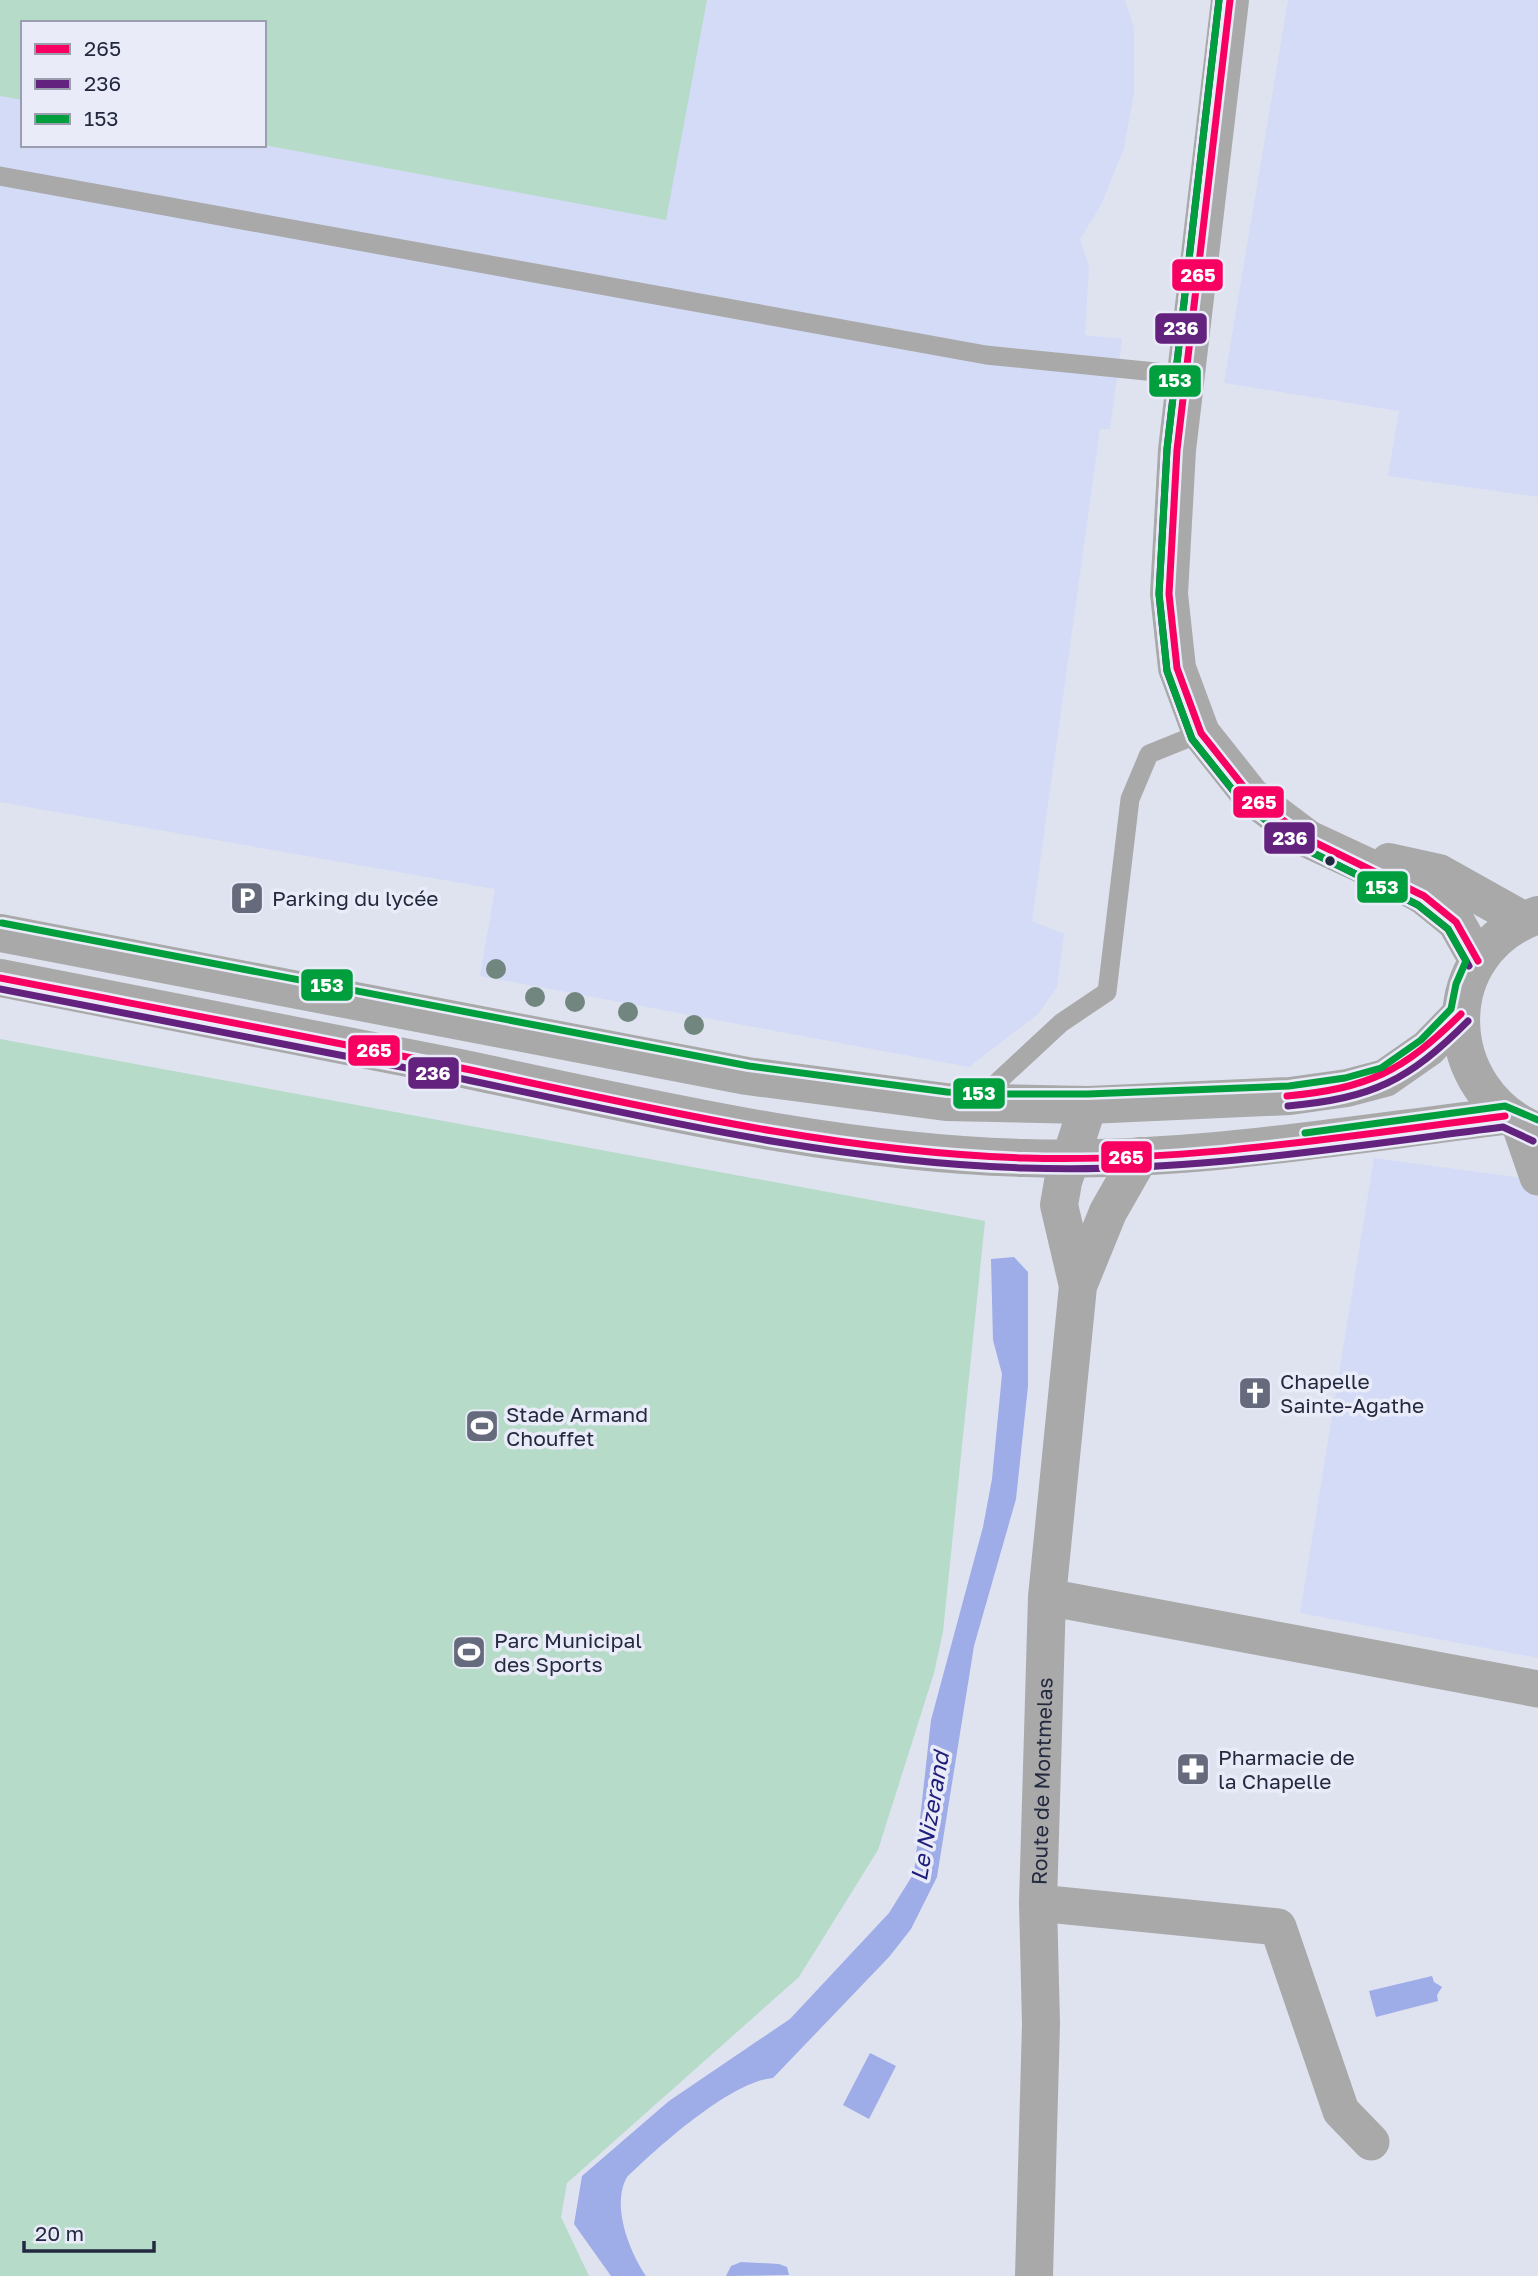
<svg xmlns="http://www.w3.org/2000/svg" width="1538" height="2276" font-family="'Golos Text',sans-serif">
<rect width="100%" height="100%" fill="#dfe3f0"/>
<!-- built -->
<g fill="#d3dbf7" fill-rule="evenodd">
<path d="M 0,0 L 1125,0 L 1134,28 L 1134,93 L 1124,148 L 1101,205 L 1080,239 L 1089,267 L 1085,335 L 1122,339 L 1110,429 L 1100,429 L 1032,921 L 1064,934 L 1057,987 L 1038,1014 L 969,1067 L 480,976 L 495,889 L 0,802 ZM 23,23 L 264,23 L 264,145 L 23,145 Z"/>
<path d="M 1288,0 L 1538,0 L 1538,497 L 1388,476 L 1399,411 L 1224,383 Z"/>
<path d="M 1374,1158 L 1538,1180 L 1538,1658 L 1300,1613 Z"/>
</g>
<!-- green -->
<g fill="#b6dbc8">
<path d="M 0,0 L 707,0 L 666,220 L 264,145 L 264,23 L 23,23 L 23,100 L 0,96 Z"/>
<path d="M 0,1039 L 985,1221 L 943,1632 L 934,1673 L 878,1850 L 799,1977 L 567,2183 L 561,2217 L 589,2276 L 0,2276 Z"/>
</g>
<!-- water -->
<g fill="#9eace7">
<path d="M 1014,1257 L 1028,1272 L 1028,1386 L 1016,1499 L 974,1646 L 937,1877 L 911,1929 L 889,1957 L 773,2078 C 731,2081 658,2147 627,2177 C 611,2205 629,2251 646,2276 L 611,2276 L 574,2224 L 582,2176 L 669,2101 L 790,2019 L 889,1913 L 914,1873 L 931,1720 L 983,1527 L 992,1479 L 1002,1374 L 993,1340 L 991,1259 Z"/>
<path d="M 1432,1976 L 1434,1982 L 1442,1987 L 1437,1995 L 1438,2001 L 1376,2017 L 1369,1991 Z"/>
<path d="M 870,2053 L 896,2066 L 869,2119 L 843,2105 Z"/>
<path d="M 741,2262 L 779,2264 L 787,2267 L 789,2275 L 726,2276 L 731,2266 Z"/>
</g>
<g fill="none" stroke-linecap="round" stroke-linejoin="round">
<!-- service -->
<g stroke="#a9a9a9" stroke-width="19">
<path d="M 0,176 L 986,355 L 1186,375"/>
<path d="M 978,1100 L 1061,1023 L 1107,992 L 1130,799 L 1149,754 L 1201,733"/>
</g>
<!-- minor -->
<g stroke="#a9a9a9" stroke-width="37">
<path d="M 1520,1125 L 1538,1177"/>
<path d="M 1047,1597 L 1538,1689"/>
<path d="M 1038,1903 L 1278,1927 L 1341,2111 L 1371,2142"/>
</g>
<!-- tertiary -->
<g stroke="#a9a9a9" stroke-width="38">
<path d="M 1230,0 L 1177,450 L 1169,594 L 1177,668 L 1201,733 L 1251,796 L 1308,839 L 1394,879 L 1424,896 L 1456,922 L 1478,961"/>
<path d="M 1389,862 L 1439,873 L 1523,920"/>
<path d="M 1078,1286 L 1059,1205 L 1063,1182 L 1088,1105"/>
<path id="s1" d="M 1034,2276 L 1041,2024 L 1038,1903 L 1047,1597 L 1078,1286 L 1108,1212 L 1140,1156"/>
</g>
<!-- secondary -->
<g stroke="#a9a9aa" stroke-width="38">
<path d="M 1538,915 C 1433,951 1438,1092 1538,1132"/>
<path d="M 0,933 L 747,1076 L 946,1102 L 1088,1105 L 1290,1096 L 1347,1088 L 1385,1078 L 1428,1048 L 1461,1014"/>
<path d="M 0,978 C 153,1008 306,1037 459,1068 C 646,1107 833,1153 1025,1158 C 1187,1163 1345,1135 1505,1116"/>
</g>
<!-- bus-1 casing -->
<g stroke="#e9ecf8" stroke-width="12">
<g id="bus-1">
<path d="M 1230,0 L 1177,450 L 1169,594 L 1177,668 L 1201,733 L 1251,796 L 1308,839 L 1424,896 L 1456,922 L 1478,961"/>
<path d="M 0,978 C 155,1008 311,1037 466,1069 C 650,1108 836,1152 1025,1158 C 1186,1163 1346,1136 1505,1116"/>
<path d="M 1287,1096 C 1369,1088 1402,1072 1461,1014"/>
</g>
</g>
<!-- bus-2 casing -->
<g stroke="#e9ecf8" stroke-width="12">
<g id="bus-2">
<path d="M 1219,0 L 1167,449 L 1159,594 L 1167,671 L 1192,739 L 1243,803 L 1303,848 L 1418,905 L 1448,929 L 1469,966"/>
<path d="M 0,989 C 153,1019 306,1047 458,1078 C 645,1117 832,1162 1024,1168 C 1184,1174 1344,1147 1503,1127 L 1533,1141"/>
<path d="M 1288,1106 C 1373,1098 1408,1081 1468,1021"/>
</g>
</g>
<!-- bus-3 casing -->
<g stroke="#e9ecf8" stroke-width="12">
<g id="bus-3">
<path d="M 2,923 L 749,1066 L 947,1092 L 991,1094 L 1088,1094 L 1289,1086 L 1345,1078 L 1381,1068 L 1421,1040 L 1451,1009 L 1456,984 L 1466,961 L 1448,929 L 1418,905 L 1303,848 L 1244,804 L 1192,739 L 1167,671 L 1159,594 L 1167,449 L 1219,0"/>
<path d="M 1305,1133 L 1505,1106 L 1538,1120"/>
</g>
</g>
<!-- bus-1 -->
<use href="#bus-1" stroke="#f80062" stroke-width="7"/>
<!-- bus-2 -->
<use href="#bus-2" stroke="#63227e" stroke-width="7"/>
<!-- bus-3 -->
<use href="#bus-3" stroke="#009e3d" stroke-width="7"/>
</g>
<!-- trees -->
<g fill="#70867f">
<circle cx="496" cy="969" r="10"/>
<circle cx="535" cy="997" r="10"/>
<circle cx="575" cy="1002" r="10"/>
<circle cx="628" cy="1012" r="10"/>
<circle cx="694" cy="1025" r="10"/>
</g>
<!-- icons -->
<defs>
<g id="parking-square" transform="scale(1.75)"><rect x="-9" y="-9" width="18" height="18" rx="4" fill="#656a7d" stroke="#e9ecf8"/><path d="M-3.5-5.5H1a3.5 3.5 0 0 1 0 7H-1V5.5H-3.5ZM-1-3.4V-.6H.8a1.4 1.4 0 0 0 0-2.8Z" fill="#fff"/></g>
<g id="church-square" transform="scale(1.75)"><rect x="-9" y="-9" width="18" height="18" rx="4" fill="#656a7d" stroke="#e9ecf8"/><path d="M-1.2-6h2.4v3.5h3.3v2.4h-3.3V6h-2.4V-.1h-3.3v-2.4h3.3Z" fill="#fff"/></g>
<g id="stadium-square" transform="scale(1.75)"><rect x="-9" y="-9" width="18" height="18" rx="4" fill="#656a7d" stroke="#e9ecf8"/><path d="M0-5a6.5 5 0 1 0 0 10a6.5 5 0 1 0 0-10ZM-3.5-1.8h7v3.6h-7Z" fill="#fff"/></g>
<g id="pharmacy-square" transform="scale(1.75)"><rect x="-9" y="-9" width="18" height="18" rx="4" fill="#656a7d" stroke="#e9ecf8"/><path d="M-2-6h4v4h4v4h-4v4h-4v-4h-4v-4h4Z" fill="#fff"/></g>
</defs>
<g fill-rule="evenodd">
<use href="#parking-square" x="247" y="898"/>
<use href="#church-square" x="1255" y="1393"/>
<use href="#stadium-square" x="482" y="1426"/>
<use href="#stadium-square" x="469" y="1652"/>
<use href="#pharmacy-square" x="1193" y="1769"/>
</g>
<!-- markers -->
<circle fill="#23293f" stroke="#e9ecf8" stroke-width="2.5" cx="1330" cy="861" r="6"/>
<g text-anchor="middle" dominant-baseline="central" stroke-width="7" stroke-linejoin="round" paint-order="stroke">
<!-- poi labels -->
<g font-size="21" fill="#23293f" stroke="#e9ecf8" text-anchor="start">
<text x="272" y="898">Parking du lycée</text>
<text x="1280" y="1381">Chapelle<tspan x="1280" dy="24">Sainte-Agathe</tspan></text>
<text x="506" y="1414">Stade Armand<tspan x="506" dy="24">Chouffet</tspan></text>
<text x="494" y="1640">Parc Municipal<tspan x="494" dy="24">des Sports</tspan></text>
<text x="1218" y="1757">Pharmacie de<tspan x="1218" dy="24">la Chapelle</tspan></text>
</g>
<!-- street labels -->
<g font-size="21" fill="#23293f" stroke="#e9ecf8">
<text stroke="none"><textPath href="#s1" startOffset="495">Route de Montmelas</textPath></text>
</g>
<!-- water labels -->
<g font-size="23" font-style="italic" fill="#1e1e7a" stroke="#e9ecf8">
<text transform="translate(929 1816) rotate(-80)">Le Nizerand</text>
</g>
</g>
<g stroke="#e9ecf8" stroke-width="2.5">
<rect x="1171" y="258" width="53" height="34" rx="7" fill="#f80062"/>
<rect x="1154" y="312" width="54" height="33" rx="7" fill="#63227e"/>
<rect x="1148" y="364" width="54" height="34" rx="7" fill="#009e3d"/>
<rect x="1232" y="785" width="53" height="34" rx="7" fill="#f80062"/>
<rect x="1263" y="821" width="53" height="34" rx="7" fill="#63227e"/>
<rect x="1356" y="870" width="53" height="34" rx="7" fill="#009e3d"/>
<rect x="300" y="968" width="54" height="34" rx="7" fill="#009e3d"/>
<rect x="347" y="1034" width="54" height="33" rx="7" fill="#f80062"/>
<rect x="407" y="1056" width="53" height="34" rx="7" fill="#63227e"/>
<rect x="952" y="1077" width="54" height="33" rx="7" fill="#009e3d"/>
<rect x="1100" y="1140" width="53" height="34" rx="7" fill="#f80062"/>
</g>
<g font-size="19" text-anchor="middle" font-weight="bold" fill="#fff">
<text x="1198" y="282">265</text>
<text x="1181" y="335">236</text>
<text x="1175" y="387">153</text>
<text x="1259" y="809">265</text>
<text x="1290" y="845">236</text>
<text x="1382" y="894">153</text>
<text x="327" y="992">153</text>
<text x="374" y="1057">265</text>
<text x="433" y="1080">236</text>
<text x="979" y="1100">153</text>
<text x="1126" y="1164">265</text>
</g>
<!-- legend -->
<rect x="21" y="21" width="245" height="126" fill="#e9ecf8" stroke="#9a9eae" stroke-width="2"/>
<rect x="35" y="44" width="35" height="10" fill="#f80062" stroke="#9a9eae" stroke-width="2"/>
<text x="84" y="56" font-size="21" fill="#23293f">265</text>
<rect x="35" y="79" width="35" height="10" fill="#63227e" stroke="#9a9eae" stroke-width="2"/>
<text x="84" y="91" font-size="21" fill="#23293f">236</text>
<rect x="35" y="114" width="35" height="10" fill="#009e3d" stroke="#9a9eae" stroke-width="2"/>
<text x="84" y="126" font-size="21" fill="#23293f">153</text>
<!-- scale -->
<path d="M24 2241v10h130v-10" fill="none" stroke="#23293f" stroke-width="3.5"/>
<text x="35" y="2241" font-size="21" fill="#23293f" stroke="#e9ecf8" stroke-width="5" paint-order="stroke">20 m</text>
</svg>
